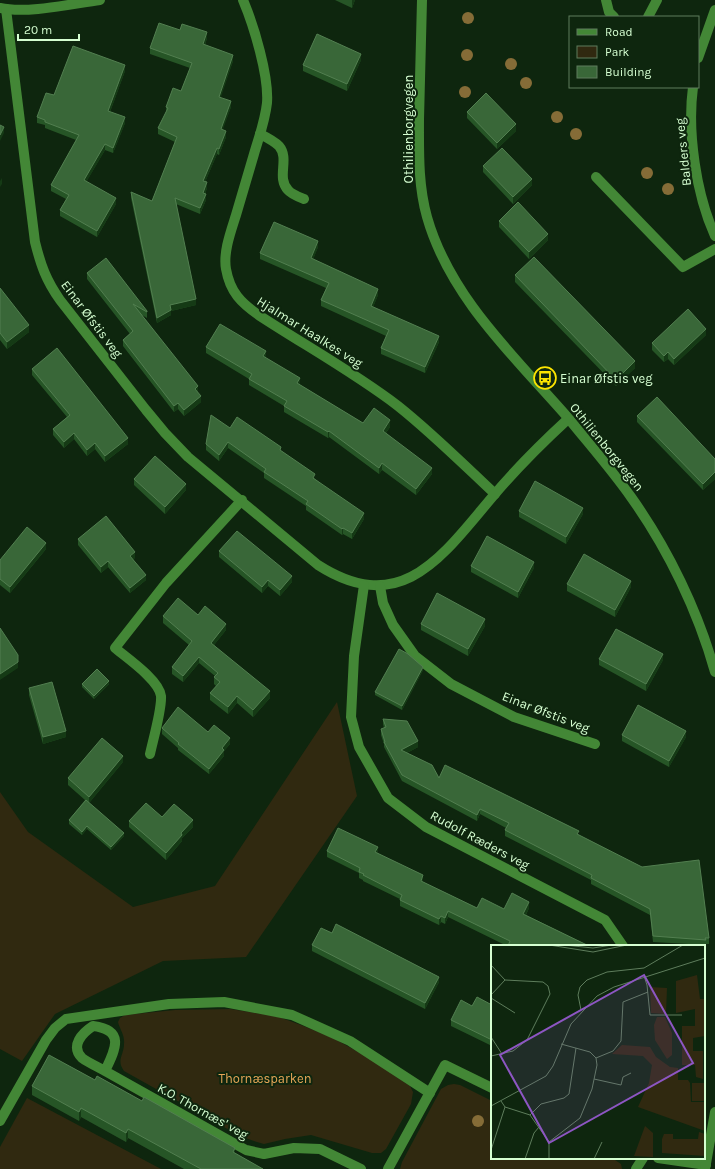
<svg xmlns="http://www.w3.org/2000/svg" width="715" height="1169" font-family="Karla,sans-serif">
<rect width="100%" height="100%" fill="#0e260e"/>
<!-- green -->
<g fill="#302910">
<path d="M 337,702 L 357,796 L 246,957 L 163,961 L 55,1014 L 22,1061 L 0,1049 L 0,792 L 28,832 L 133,907 L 215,886 Z"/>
<path d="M 230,1009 L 276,1016 L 301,1025 L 333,1038 L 369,1058 L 410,1086 L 413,1092 L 411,1104 L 386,1149 L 381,1153 L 372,1153 L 311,1135 L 285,1139 L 264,1144 L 257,1142 L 240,1136 L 124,1071 C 116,1060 124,1055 124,1044 C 125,1035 120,1030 118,1022 L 120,1018 L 125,1015 L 175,1010 Z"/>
<path d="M 454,1084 L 460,1085 L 492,1101 L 492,1158 L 612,1158 L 621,1164 L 622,1169 L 400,1169 L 402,1162 L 441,1089 L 448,1085 Z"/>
<path d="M 27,1098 L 161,1169 L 0,1169 L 0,1147 Z"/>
</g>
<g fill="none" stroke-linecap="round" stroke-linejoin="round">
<!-- minor -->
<g stroke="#438736" stroke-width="10">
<path d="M 243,0 C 254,26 269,76 267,103 C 265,121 259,137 254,154 C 248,174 242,194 236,215 C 231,231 223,252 226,269 C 230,292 241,303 260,316 C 306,346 355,373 398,406 C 432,433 463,464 495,494"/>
<path d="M 422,0 C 421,40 420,79 419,119 C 419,152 418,185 427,217 C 450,298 516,358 569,419 C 590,445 612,470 631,497 C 668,549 698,611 715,672"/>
<path d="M 606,0 L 609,12 L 614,17"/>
<path d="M 0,8 C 27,14 71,4 100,0"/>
<path d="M 6,9 L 35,242 C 41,266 46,280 60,300 L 146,410 L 165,433 L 188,457 L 318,565 C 402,619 443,555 494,495 C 516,469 543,442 568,419"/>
<path d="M 648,17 L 657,0"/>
<path d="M 698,58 L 715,10"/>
<path d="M 693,87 C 687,132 696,194 715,236"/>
<path d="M 260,134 C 266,137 274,141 279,146 C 290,159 276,177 288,190 C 291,194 299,197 304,199"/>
<path d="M 596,177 L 683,267 L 715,249"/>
<path d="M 364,585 L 354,656 L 351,717 L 359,747 L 388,798 L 426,827 L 605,920 L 623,946"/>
<path d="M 380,586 L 383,603 L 393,625 L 415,656 L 451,684 L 514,717 L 595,744"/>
<path d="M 150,754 C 153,740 162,709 161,696 C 159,680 127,658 115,648 L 166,583 L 242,500"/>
<path d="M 105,1071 C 115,1050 126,1030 93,1026 C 82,1033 70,1046 82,1058 C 89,1063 98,1067 105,1071 L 246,1150 L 264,1154 L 294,1148 L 320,1149 L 361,1169"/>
<path d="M 0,1121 L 46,1040 L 55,1028 L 66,1019 L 169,1004 L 224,1002 L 292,1015 L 350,1041 L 430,1093"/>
<path d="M 658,1158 L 706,1165"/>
<path d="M 388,1169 L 445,1065 L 492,1088"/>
<path d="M 636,1169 L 643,1158"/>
<path d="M 705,1169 L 715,1112"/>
</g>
</g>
<!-- trees -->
<g fill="#856c37">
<circle cx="468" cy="18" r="6"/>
<circle cx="467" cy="55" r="6"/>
<circle cx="511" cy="64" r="6"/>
<circle cx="526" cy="83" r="6"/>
<circle cx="465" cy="92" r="6"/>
<circle cx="557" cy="117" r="6"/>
<circle cx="576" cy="134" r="6"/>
<circle cx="647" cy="173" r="6"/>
<circle cx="668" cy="189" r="6"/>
<circle cx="478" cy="1121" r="6"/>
</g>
<!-- wall -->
<g fill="#265526">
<path d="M 335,0 L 355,0 L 352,8 Z"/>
<path d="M 180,30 L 207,38 L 205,45 L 233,61 L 220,98 L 231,107 L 222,130 L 226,137 L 219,155 L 217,154 L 205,182 L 207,188 L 205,194 L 206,200 L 200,214 L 176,204 L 196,305 L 171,311 L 171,315 L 157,323 L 131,198 L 131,192 L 152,201 L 175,142 L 158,134 L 158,128 L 166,112 L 166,107 L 181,91 L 190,68 L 150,54 L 150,48 Z"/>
<path d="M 361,60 L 347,91 L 303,71 L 303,65 Z"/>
<path d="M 125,71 L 110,112 L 125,123 L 113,153 L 105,150 L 86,182 L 116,204 L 97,237 L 60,216 L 60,210 L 66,199 L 51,191 L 51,185 L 76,140 L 45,128 L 45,125 L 37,123 L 37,117 L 54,95 Z"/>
<path d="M 467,112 L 516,131 L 497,149 L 467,118 Z"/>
<path d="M 483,166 L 532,185 L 513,204 L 483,172 Z"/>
<path d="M 499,221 L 548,240 L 529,259 L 499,227 Z"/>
<path d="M 318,247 L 313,259 L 378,295 L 373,307 L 439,342 L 425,373 L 381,354 L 381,348 L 386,336 L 321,306 L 321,300 L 326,288 L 260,259 L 260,253 Z"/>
<path d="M 87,273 L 147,311 L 147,318 L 142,315 L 198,392 L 198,393 L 201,402 L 184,416 L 178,409 L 174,412 L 123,346 L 123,340 L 130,334 L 87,279 Z"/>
<path d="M 515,275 L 635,368 L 616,386 L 515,282 Z"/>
<path d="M 0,288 L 29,332 L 7,349 L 0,340 Z"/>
<path d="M 706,335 L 674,365 L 668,359 L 664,362 L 652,350 L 652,343 Z"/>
<path d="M 206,347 L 266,357 L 265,358 L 300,384 L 300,385 L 363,423 L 390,427 L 386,433 L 432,474 L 416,495 L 382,470 L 379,474 L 329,437 L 328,438 L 284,412 L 284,406 L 249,385 L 249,379 L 206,353 Z"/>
<path d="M 32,369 L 128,444 L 105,462 L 95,449 L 87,456 L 74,439 L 64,448 L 53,435 L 53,429 L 67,417 L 32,375 Z"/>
<path d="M 637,416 L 715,459 L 715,479 L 703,490 L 637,422 Z"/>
<path d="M 230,428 L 281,451 L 364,519 L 352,539 L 343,534 L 342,535 L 306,510 L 306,506 L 264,478 L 264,473 L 228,448 L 219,461 L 206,450 L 206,444 Z"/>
<path d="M 134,479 L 186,490 L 165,514 L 134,485 Z"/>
<path d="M 519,511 L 583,514 L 566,544 L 519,517 Z"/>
<path d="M 78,539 L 135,558 L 133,559 L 146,580 L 130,593 L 108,567 L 101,573 L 78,545 Z"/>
<path d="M 46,549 L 10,593 L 0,585 L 0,560 Z"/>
<path d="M 219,551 L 292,582 L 280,596 L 268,586 L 262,593 L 219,557 Z"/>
<path d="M 471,566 L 534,568 L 518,598 L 471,572 Z"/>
<path d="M 567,584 L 631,587 L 615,617 L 567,591 Z"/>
<path d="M 198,615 L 226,630 L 214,645 L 270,698 L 253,717 L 237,703 L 228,714 L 210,700 L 210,693 L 216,686 L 214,684 L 214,677 L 215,676 L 199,663 L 183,682 L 172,674 L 172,667 L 189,645 L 163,623 L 163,616 Z"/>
<path d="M 421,624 L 485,626 L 468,656 L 421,630 Z"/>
<path d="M 599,659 L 663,660 L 646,691 L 599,665 Z"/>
<path d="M 423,670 L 402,710 L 375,695 L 375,692 Z"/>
<path d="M 82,684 L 109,684 L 94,699 L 82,687 Z"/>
<path d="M 29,688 L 66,737 L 43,744 L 29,695 Z"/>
<path d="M 383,719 L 418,747 L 407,753 L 439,778 L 579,835 L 709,938 L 709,944 L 706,944 L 706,945 L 653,942 L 650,915 L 591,884 L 591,880 L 505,836 L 505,830 L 506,828 L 480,814 L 477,821 L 402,781 L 384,747 L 384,744 L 381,735 L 381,729 L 384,728 L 383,724 Z"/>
<path d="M 162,728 L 208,732 L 230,744 L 224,751 L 224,756 L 209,774 L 178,750 L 178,748 L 162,734 Z"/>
<path d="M 622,735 L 686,737 L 669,767 L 622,741 Z"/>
<path d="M 123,762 L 89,803 L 124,836 L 111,850 L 87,829 L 82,835 L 69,824 L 69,820 L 85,800 L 68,785 L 68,778 Z"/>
<path d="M 162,817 L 193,827 L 182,838 L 182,841 L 166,860 L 129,827 L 129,821 Z"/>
<path d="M 327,851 L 378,853 L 423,882 L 477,908 L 504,909 L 529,908 L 526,915 L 589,946 L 507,946 L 448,917 L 445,924 L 441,922 L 439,925 L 400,906 L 400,899 L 363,881 L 363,880 L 359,878 L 359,873 L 327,857 Z"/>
<path d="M 332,933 L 439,982 L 425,1009 L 312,951 L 312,945 Z"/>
<path d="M 492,1005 L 492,1046 L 451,1026 L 451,1020 L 472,1006 Z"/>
<path d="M 95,1080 L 235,1154 L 263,1169 L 184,1169 L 128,1138 L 126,1142 L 81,1117 L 79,1121 L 32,1095 L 32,1086 Z"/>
</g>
<!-- shaded-wall -->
<g fill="#153a15">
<path d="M 352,0 L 355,0 L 352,8 Z"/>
<path d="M 207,32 L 207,38 L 203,50 L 203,44 Z"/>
<path d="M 361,54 L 361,60 L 347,91 L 347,84 Z"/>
<path d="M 233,55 L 233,61 L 219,103 L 219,97 Z"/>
<path d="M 125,65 L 125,71 L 108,117 L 108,111 Z"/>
<path d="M 231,101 L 231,107 L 221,135 L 221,129 Z"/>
<path d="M 125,117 L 125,123 L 113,153 L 113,148 Z"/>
<path d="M 516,124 L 516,131 L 497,149 L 497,143 Z"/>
<path d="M 4,127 L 4,133 L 0,141 L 0,135 Z"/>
<path d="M 226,131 L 226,137 L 219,155 L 219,149 Z"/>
<path d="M 105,144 L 105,150 L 84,186 L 84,180 Z"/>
<path d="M 217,148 L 217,154 L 203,187 L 203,181 Z"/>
<path d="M 2,178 L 2,184 L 0,187 L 0,181 Z"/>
<path d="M 532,179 L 532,185 L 513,204 L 513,197 Z"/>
<path d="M 207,182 L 207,188 L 203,199 L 203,193 Z"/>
<path d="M 206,194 L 206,200 L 200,214 L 200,208 Z"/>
<path d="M 116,198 L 116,204 L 97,237 L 97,231 Z"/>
<path d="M 548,234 L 548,240 L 529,259 L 529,252 Z"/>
<path d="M 318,241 L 318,247 L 311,265 L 311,258 Z"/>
<path d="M 378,289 L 378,295 L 371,312 L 371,306 Z"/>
<path d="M 196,299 L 196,305 L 171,311 L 171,315 L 157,323 L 157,318 L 170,305 Z"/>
<path d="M 29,325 L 29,332 L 7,349 L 7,342 Z"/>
<path d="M 706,329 L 706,335 L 674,365 L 674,359 Z"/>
<path d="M 439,336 L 439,342 L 425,373 L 425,367 Z"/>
<path d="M 266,351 L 266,357 L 263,362 L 263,356 Z"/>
<path d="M 668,352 L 668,359 L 664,362 L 664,356 Z"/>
<path d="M 635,361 L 635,368 L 616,386 L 616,380 Z"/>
<path d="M 300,378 L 300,384 L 297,389 L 297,383 Z"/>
<path d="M 198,386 L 198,392 L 195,395 L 195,389 Z"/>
<path d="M 201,396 L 201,402 L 184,416 L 184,410 Z"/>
<path d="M 178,403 L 178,409 L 174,412 L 174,406 Z"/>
<path d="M 390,420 L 390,427 L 383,437 L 383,431 Z"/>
<path d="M 329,431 L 329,437 L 328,438 L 328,432 Z"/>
<path d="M 74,433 L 74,439 L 64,448 L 64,442 Z"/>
<path d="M 128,438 L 128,444 L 105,462 L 105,456 Z"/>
<path d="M 228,442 L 228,448 L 219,461 L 219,455 Z"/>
<path d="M 95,443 L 95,449 L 87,456 L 87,450 Z"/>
<path d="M 382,463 L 382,470 L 379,474 L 379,468 Z"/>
<path d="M 432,468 L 432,474 L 416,495 L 416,489 Z"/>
<path d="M 715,472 L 715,479 L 703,490 L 703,484 Z"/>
<path d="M 186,484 L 186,490 L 165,514 L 165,507 Z"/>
<path d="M 583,508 L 583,514 L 566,544 L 566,537 Z"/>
<path d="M 364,513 L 364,519 L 352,539 L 352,533 Z"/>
<path d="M 343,528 L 343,534 L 342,535 L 342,529 Z"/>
<path d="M 46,543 L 46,549 L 10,593 L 10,587 Z"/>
<path d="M 135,552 L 135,558 L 130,562 L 130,556 Z"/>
<path d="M 108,561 L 108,567 L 101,573 L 101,567 Z"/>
<path d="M 534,562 L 534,568 L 518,598 L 518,592 Z"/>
<path d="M 146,575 L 146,580 L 130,593 L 130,588 Z"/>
<path d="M 292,576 L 292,582 L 280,596 L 280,590 Z"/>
<path d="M 268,580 L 268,586 L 262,593 L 262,587 Z"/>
<path d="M 631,581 L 631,587 L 615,617 L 615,610 Z"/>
<path d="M 485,619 L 485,626 L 468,656 L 468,649 Z"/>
<path d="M 226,624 L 226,630 L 211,649 L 211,643 Z"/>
<path d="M 663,654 L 663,660 L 646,691 L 646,684 Z"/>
<path d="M 199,657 L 199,663 L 183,682 L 183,676 Z"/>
<path d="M 18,662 L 18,668 L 0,680 L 0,674 Z"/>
<path d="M 423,667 L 423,670 L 402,710 L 402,706 Z"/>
<path d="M 109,681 L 109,684 L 94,699 L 94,696 Z"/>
<path d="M 270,691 L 270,698 L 253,717 L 253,710 Z"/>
<path d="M 237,696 L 237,703 L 228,714 L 228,707 Z"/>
<path d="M 66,731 L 66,737 L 43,744 L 43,737 Z"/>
<path d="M 686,731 L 686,737 L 669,767 L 669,761 Z"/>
<path d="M 230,738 L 230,744 L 224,751 L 224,756 L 209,774 L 209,769 L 222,748 Z"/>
<path d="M 418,741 L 418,747 L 401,756 L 401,750 Z"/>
<path d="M 123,756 L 123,762 L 89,803 L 89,797 Z"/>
<path d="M 480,809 L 480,814 L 477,821 L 477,815 Z"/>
<path d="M 193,820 L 193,827 L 182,838 L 182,841 L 166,860 L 166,853 L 181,833 Z"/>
<path d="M 87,826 L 87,829 L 82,835 L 82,832 Z"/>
<path d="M 124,833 L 124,836 L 111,850 L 111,847 Z"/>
<path d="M 378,847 L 378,853 L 375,852 Z"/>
<path d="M 423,875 L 423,881 L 421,887 L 421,881 Z"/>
<path d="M 529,902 L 529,908 L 523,920 L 523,914 Z"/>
<path d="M 448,911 L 448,917 L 445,924 L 445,918 Z"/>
<path d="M 441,916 L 441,922 L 439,925 L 439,919 Z"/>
<path d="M 439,977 L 439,982 L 425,1009 L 425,1003 Z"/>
<path d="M 81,1108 L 81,1117 L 79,1121 L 79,1112 Z"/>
<path d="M 128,1129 L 128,1138 L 126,1142 L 126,1133 Z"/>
<path d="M 235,1148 L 235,1157 L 233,1152 Z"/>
</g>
<!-- building -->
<g fill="#396738" stroke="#527f50">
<path d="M 159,23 L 180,30 L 182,24 L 207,32 L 203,44 L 233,55 L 219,97 L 231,101 L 221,129 L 226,131 L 219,149 L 217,148 L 203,181 L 207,182 L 203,193 L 206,194 L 200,208 L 175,198 L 196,299 L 170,305 L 171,310 L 157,318 L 131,192 L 152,201 L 177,137 L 158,128 L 168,108 L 166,107 L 173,88 L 181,91 L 192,63 L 150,48 Z"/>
<path d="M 317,34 L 361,54 L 347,84 L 303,65 Z"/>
<path d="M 73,46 L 125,65 L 108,111 L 125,117 L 113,148 L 105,144 L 84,180 L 116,198 L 97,231 L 60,210 L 69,195 L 51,185 L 79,135 L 45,122 L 45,120 L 37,117 L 46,93 L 54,95 Z"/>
<path d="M 486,93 L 516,124 L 497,143 L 467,112 Z"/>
<path d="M 0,125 L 4,127 L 0,135 Z"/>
<path d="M 502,148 L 532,179 L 513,197 L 483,166 Z"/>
<path d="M 518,202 L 548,234 L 529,252 L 499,221 Z"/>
<path d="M 274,222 L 318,241 L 311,258 L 378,289 L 371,306 L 439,336 L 425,367 L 381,348 L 389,330 L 321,300 L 329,283 L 260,253 Z"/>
<path d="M 534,257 L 635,361 L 616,380 L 515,275 Z"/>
<path d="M 106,258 L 147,311 L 147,312 L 133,304 L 198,386 L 195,389 L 201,396 L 184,410 L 178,403 L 174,406 L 123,340 L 133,331 L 87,273 Z"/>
<path d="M 0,288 L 29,325 L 7,342 L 0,333 Z"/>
<path d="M 688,309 L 706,329 L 674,359 L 668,352 L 664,356 L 652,343 Z"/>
<path d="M 220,324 L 266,351 L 263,356 L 300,378 L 297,383 L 363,423 L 374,408 L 390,420 L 383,431 L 432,468 L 416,489 L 382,463 L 379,468 L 329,431 L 328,432 L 284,406 L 287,401 L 249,379 L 252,374 L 206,347 Z"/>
<path d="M 57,348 L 128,438 L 105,456 L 95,443 L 87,450 L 74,433 L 64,442 L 53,429 L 70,415 L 32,369 Z"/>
<path d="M 657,397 L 715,459 L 715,472 L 703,484 L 637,416 Z"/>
<path d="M 211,415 L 230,428 L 237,417 L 281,447 L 280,450 L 315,474 L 313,478 L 364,513 L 352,533 L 343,528 L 342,529 L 306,504 L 308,501 L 264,472 L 266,469 L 228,442 L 219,455 L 206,444 Z"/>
<path d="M 155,456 L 186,484 L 165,507 L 134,479 Z"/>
<path d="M 535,481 L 583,508 L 566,537 L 519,511 Z"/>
<path d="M 106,516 L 135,552 L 130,556 L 146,575 L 130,588 L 108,561 L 101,567 L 78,539 Z"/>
<path d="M 27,527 L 46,543 L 10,587 L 0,579 L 0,560 Z"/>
<path d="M 237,531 L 292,576 L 280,590 L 268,580 L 262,587 L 219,551 Z"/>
<path d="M 487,536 L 534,562 L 518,592 L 471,566 Z"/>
<path d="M 584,554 L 631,581 L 615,610 L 567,584 Z"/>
<path d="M 437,593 L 485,619 L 468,649 L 421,624 Z"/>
<path d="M 178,598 L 198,615 L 205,606 L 226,624 L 211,643 L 270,691 L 253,710 L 237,696 L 228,707 L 210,693 L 220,682 L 214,677 L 218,673 L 199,657 L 183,676 L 172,667 L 192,641 L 163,616 Z"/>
<path d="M 0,628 L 18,655 L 18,662 L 0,674 Z"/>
<path d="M 616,629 L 663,654 L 646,684 L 599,659 Z"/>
<path d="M 399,649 L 408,654 L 423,667 L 402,706 L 375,692 Z"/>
<path d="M 97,669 L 109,681 L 94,696 L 82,684 Z"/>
<path d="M 52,682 L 66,731 L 43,737 L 29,688 Z"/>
<path d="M 638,705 L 686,731 L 669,761 L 622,735 Z"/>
<path d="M 178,707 L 208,732 L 214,725 L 230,738 L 222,748 L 224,750 L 209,769 L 178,744 L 179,743 L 162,728 Z"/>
<path d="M 383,719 L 407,721 L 418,741 L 401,750 L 432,765 L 439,778 L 445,765 L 579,831 L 577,834 L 642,867 L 699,860 L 709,938 L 705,938 L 706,940 L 653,936 L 650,909 L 591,878 L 592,875 L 505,830 L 509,823 L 480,809 L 477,815 L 402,775 L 384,742 L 385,742 L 381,729 L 386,727 Z"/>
<path d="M 102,738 L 123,756 L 89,797 L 68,778 Z"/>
<path d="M 86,800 L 124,833 L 111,847 L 87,826 L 82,832 L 69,820 Z"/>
<path d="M 146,803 L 162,817 L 174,804 L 193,820 L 181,833 L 182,835 L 166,853 L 129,821 Z"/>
<path d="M 338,828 L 378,847 L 375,852 L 423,875 L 421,881 L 477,908 L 482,898 L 504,909 L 512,893 L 529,902 L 523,914 L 589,946 L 508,946 L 510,941 L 448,911 L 445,918 L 441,916 L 439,919 L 400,900 L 402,895 L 363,875 L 364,874 L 359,872 L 360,868 L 327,851 Z"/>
<path d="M 336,924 L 439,977 L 425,1003 L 312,945 L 321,928 L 332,933 Z"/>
<path d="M 477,997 L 492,1005 L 492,1040 L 451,1020 L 461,1000 L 472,1006 Z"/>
<path d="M 49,1055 L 95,1080 L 97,1076 L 142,1101 L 144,1097 L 235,1148 L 233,1152 L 263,1169 L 201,1169 L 128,1129 L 126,1133 L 81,1108 L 79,1112 L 32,1086 Z"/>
</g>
<!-- icons -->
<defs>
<g id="bus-ring" transform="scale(1.15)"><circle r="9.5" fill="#0e260e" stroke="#fde500" stroke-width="1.5"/><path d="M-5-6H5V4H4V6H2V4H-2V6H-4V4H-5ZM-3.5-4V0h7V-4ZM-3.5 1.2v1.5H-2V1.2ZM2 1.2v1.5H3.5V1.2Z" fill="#fde500"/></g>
</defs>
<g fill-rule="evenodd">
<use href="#bus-ring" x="545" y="378"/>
</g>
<g text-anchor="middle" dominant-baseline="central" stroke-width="4" stroke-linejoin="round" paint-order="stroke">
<!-- street labels -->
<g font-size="13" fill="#d6ffd2" stroke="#0e260e">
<text transform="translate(408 129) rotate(-90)">Othilienborgvegen</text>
<text transform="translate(683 152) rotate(-96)">Balders veg</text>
<text transform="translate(92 319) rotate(53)">Einar Øfstis veg</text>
<text transform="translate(310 332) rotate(32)">Hjalmar Haalkes veg</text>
<text transform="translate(607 447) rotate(51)">Othilienborgvegen</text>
<text transform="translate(546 712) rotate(21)">Einar Øfstis veg</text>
<text transform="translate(480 840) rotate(28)">Rudolf Ræders veg</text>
<text transform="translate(203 1111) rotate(29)">K.O. Thornæs' veg</text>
</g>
<!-- poi labels -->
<g font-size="13" fill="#d6ffd2" stroke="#0e260e" text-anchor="start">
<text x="560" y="378">Einar Øfstis veg</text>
</g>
<!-- park labels -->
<g font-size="13" fill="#e6a658" stroke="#0e260e">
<text x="265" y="1078">Thornæsparken</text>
</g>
</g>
<!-- overview -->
<g transform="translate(491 945)">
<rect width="214" height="214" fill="#0e260e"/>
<path d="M 206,30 L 209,54 L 214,54 L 214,91 L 202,93 L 202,106 L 212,106 L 212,134 L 205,132 L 204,120 L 191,120 L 191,81 L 204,81 L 204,64 L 185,68 L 185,36 ZM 159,42 L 176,43 L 175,69 L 160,68 ZM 166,72 L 174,72 L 181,88 L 181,110 L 176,114 L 164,95 L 163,80 ZM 131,100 L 159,102 L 165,112 L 179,122 L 187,123 L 187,135 L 197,135 L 199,138 L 200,157 L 214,157 L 214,186 L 147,162 L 158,138 L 161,120 L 152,111 L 121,109 ZM 201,138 L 214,138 L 214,156 L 201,156 ZM 154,181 L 162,188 L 162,212 L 143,211 ZM 208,187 L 214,189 L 214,211 L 171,208 L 171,194 L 173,189 L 182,189 L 182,194 L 207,194 Z" fill="#302910"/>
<path fill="none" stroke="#5e7d5c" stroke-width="1" d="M 58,0 L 102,7 L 136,0M 73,0 L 102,3 L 121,0M 0,20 L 14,35 L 52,37 L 57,41 L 59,49 L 36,95 L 22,106 L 0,111M 153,31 L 156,40 L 159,70 L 191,70M 0,50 L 14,35M 0,53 L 24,68M 90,65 L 87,50 L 89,42 L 96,35 L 116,27 L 153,23 L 192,0M 0,92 L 11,109M 105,113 L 122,106 L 130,96 L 132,57 L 157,47M 103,134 L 130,140 L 132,132 L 140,128M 10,156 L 14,162 L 39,170 L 58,197 L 58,214M 0,161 L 55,131 L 62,121 L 80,79 L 106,51 L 123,42 L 214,13M 39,170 L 50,159 L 73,153 L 78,149 L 85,103M 58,197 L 89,173 L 101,144 L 106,120 L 105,113 L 99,107 L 70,99M 0,205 L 14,162M 34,214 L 43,188 L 48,182M 103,214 L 111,197"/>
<path fill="#8d56c3" fill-opacity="0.15" stroke="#8d56c3" stroke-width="2" d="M 153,30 L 202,118 L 58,198 L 9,110 Z"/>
<rect width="214" height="214" fill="none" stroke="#d6ffd2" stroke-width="2"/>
</g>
<!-- legend -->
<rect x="569" y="16" width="130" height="72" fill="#0e260e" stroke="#5e7d5c"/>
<rect x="577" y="29" width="20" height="6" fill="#438736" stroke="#5e7d5c"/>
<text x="605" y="36" font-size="12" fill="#d6ffd2">Road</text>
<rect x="577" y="46" width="20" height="12" fill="#302910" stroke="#5e7d5c"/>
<text x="605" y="56" font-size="12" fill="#d6ffd2">Park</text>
<rect x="577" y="66" width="20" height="12" fill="#396738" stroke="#5e7d5c"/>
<text x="605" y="76" font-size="12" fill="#d6ffd2">Building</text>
<!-- scale -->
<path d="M18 34v6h61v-6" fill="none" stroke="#d6ffd2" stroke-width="2"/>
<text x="24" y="34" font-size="12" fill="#d6ffd2" stroke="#0e260e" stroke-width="3" paint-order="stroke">20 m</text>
</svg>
